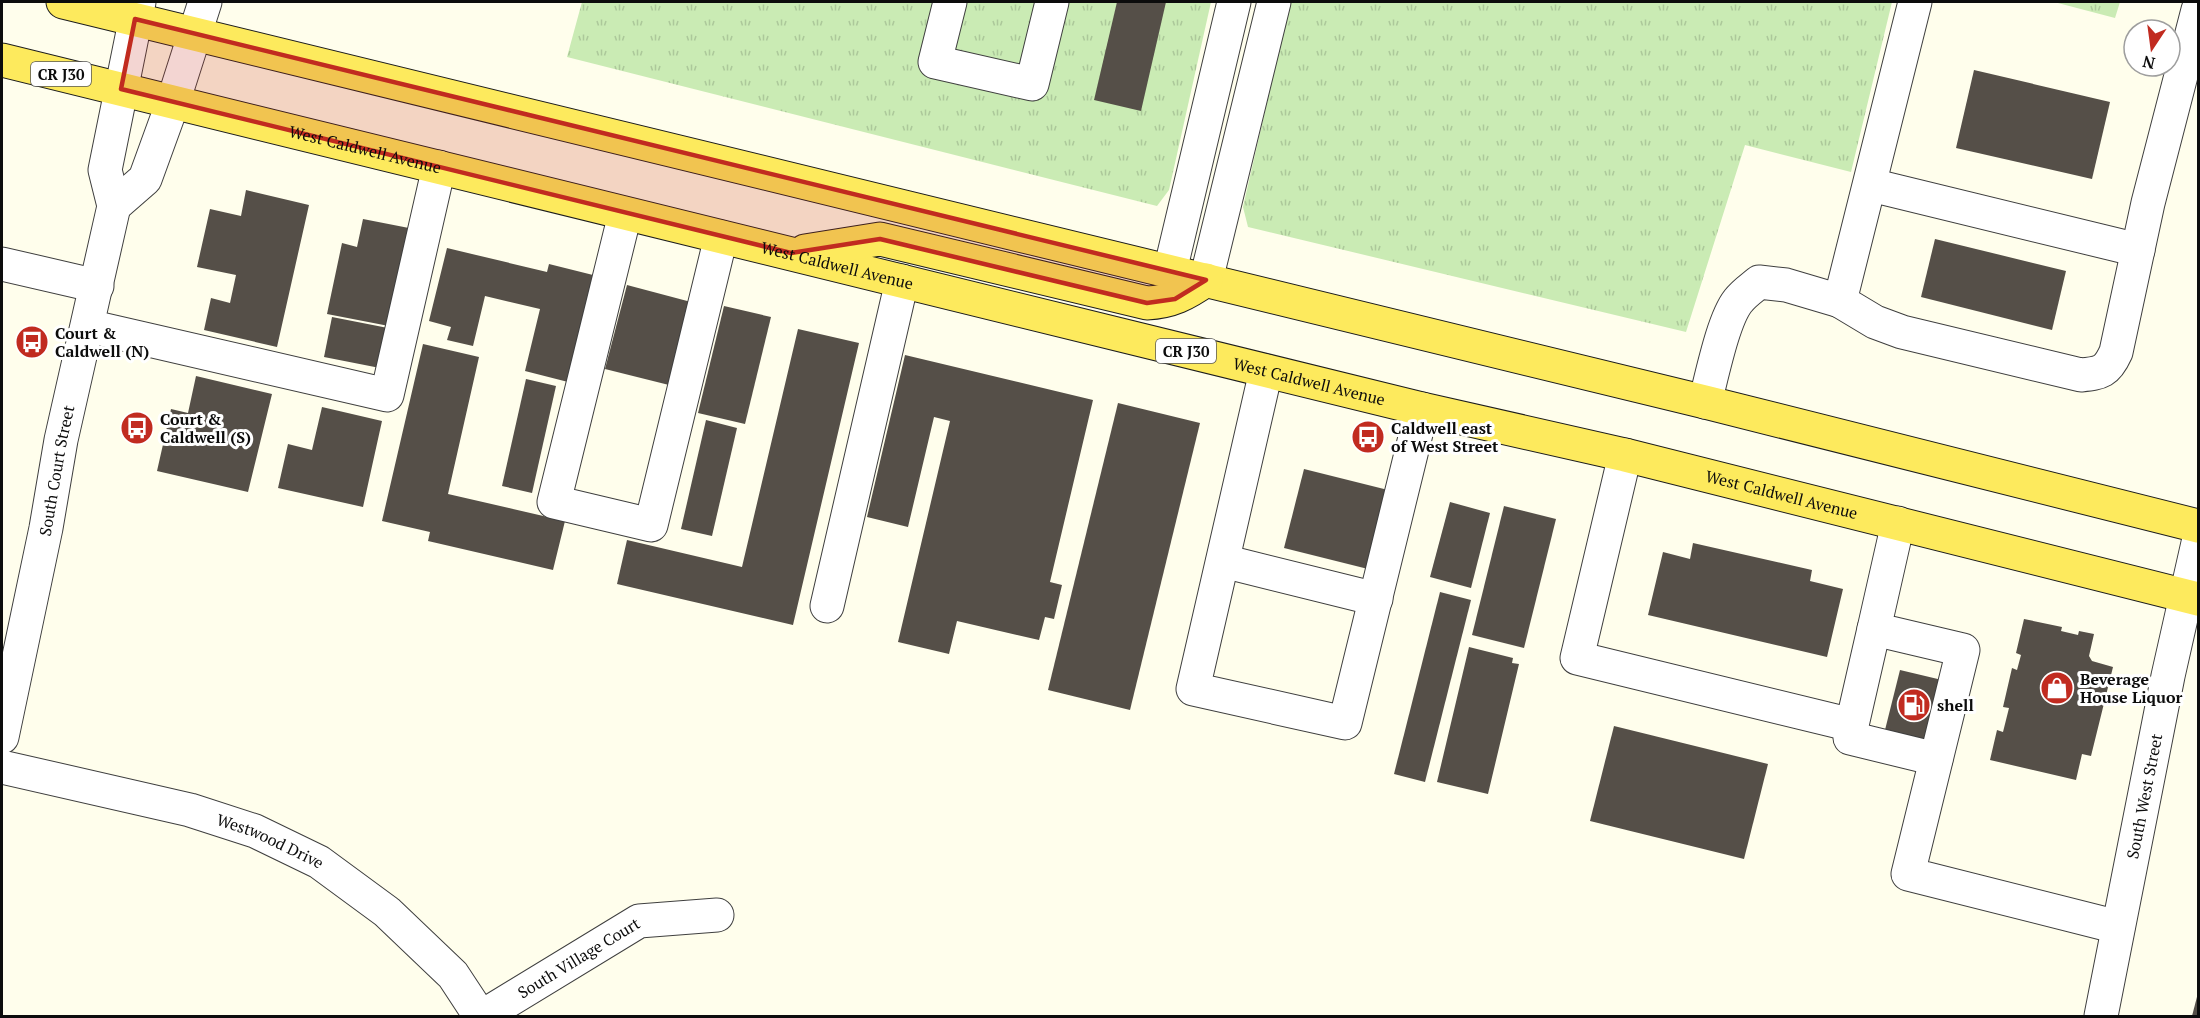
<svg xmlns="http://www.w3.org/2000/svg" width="2200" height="1018" font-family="'PT Serif',serif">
<defs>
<pattern id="grass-tufts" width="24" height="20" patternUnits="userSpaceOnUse" patternTransform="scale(1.5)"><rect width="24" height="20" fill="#caebb4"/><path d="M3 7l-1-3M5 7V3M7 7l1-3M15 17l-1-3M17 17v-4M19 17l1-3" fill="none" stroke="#acc89a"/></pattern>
</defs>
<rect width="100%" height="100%" fill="#fffeec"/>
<!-- grass -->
<g fill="url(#grass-tufts)">
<path d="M 582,2 L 1211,2 L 1169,190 L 1157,206 L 567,57 Z"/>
<path d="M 1290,2 L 1892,2 L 1851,172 L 1745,145 L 1686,332 L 1248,227 L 1243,207 Z"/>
<path d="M 2054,2 L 2120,2 L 2115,18 Z"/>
</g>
<!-- building -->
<g fill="#554f48">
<path d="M 1117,2 L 1166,2 L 1141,111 L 1094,100 Z"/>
<path d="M 1974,70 L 2110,102 L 2092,179 L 1956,148 Z"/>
<path d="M 246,190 L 309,205 L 277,347 L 204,330 L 211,298 L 230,303 L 236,275 L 197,267 L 210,209 L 241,216 Z"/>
<path d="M 363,219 L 414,229 L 394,327 L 327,314 L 342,243 L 357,247 Z"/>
<path d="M 1935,239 L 2066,271 L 2052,330 L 1921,297 Z"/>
<path d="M 447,248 L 547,272 L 549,264 L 597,276 L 572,383 L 525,371 L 540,309 L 485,296 L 473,346 L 447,340 L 451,327 L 429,321 Z"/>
<path d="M 627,285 L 691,302 L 669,385 L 605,369 Z"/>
<path d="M 724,306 L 771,317 L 745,424 L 698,413 Z"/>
<path d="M 332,317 L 393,329 L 385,369 L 324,357 Z"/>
<path d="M 798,329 L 859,343 L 793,625 L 617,584 L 627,540 L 742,567 Z"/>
<path d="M 423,344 L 479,357 L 448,494 L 565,521 L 553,570 L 428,541 L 430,532 L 382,521 Z"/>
<path d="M 905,355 L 1093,400 L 1050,582 L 1062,585 L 1054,619 L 1045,617 L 1039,640 L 957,621 L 949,654 L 898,642 L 950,421 L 934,417 L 908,527 L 867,517 Z"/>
<path d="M 196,376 L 272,394 L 248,492 L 157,471 L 171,409 L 188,413 Z"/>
<path d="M 526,379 L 556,386 L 532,493 L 502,486 Z"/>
<path d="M 1118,403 L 1200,423 L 1130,710 L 1048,690 Z"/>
<path d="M 322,407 L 382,421 L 363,507 L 278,488 L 288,444 L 312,450 Z"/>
<path d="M 706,420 L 737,428 L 712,536 L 681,529 Z"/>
<path d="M 1304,469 L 1388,490 L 1368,569 L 1284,548 Z"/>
<path d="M 1450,502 L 1490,513 L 1471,588 L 1430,577 Z"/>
<path d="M 1504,506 L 1556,519 L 1524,648 L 1472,635 Z"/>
<path d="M 1693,543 L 1812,570 L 1810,581 L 1843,589 L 1827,657 L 1648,615 L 1663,552 L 1690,559 Z"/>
<path d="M 1440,592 L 1471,600 L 1425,782 L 1394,774 Z"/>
<path d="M 2024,619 L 2062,627 L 2061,631 L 2078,635 L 2079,631 L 2094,634 L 2089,656 L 2092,661 L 2113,667 L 2091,756 L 2082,754 L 2076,780 L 1990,760 L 1997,730 L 2003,732 L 2009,708 L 2003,707 L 2012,668 L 2017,670 L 2021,655 L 2016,653 Z"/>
<path d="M 1469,647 L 1513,658 L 1512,663 L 1519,664 L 1488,794 L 1437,782 Z"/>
<path d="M 1900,670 L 1942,680 L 1927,740 L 1885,730 Z"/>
<path d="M 1614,726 L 1768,764 L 1744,859 L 1590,821 Z"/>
<path d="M 2198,993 L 2198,1016 L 2192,1016 Z"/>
</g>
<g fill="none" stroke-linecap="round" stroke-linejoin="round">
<!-- minor casing -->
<g stroke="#3f3f3f" stroke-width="35">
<g id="minor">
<path d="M 950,2 L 935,62 L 1032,84 L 1052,2"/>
<path d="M 1915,2 L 1840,301 L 1875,322 L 1902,332 L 2081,375 C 2101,373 2107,372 2116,352 L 2148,203 L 2198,10"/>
<path d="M 1871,185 L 2138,250"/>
<path d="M 114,206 L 145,179 L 173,102 L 205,2"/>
<path d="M 625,214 L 554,502 L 651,525 L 721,237"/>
<path d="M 2,264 L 97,286"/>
<path d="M 1170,271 L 1234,2"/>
<path d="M 1206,280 L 1274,2"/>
<path d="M 88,326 L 387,395 L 439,167"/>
<path d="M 1266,371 L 1193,689 L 1345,723 L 1422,409"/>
<path d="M 1705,402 C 1712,376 1723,320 1738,301 C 1744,293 1752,288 1759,282 L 1786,285 L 1840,301"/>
<path d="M 1625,455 L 1577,658 L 1852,725 L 1874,629"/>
<path d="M 1898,523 L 1874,629 L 1963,650 L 1908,874 L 2118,927"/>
<path d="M 1223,561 L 1376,599"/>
<path d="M 827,606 L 902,281"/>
<path d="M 1852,725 L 1850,738 L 1936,759"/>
<path id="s1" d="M 2,737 L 46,528 L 61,440 L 114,206 L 105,170 L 139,2"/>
<path id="s2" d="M 2,767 L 190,810 L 255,831 L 319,862 L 387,912 L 453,975 L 480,1016"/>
<path id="s3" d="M 483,1016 L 639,921 L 717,915"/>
<path id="s4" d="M 2101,1016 L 2168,676 L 2198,543"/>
</g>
</g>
<!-- major casing -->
<g stroke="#1d1d1d" stroke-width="35">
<g id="major">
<path d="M 63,2 L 1705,402 L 2198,526"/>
<path id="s5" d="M 2,60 L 1422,409 L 1625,455 L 2198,599"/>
<path d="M 805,251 L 880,239 L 1147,303 C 1171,302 1186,294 1206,280"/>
</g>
</g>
<!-- minor -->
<use href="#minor" stroke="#fff" stroke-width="33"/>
<!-- major -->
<use href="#major" stroke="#fdea5d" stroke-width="33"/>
</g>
<!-- marked area -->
<path fill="#c12b20" fill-opacity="0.2" stroke="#c12b20" stroke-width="4.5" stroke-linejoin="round" d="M 135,19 L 1206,280 L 1175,299 L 1147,303 L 880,239 L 791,253 L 121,89 Z"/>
<!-- icons -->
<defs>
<g id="bus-disc" transform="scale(1.725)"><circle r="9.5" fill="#c12b20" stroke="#fff"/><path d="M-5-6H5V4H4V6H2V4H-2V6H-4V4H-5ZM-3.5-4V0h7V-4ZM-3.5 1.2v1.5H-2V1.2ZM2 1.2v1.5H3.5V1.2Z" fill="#fff"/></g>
<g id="shop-disc" transform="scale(1.725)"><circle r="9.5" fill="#c12b20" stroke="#fff"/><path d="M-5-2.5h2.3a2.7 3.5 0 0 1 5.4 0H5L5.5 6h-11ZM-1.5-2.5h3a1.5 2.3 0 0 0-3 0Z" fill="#fff"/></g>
<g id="fuel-disc" transform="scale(1.725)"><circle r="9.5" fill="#c12b20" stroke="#fff"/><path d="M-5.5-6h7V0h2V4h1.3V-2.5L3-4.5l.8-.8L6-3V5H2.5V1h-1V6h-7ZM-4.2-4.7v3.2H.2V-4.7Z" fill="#fff"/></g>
</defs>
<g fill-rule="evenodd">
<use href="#bus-disc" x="32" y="342"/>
<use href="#bus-disc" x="137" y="428"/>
<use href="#bus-disc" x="1368" y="437"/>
<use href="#shop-disc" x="2057" y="688"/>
<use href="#fuel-disc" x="1914" y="705"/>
</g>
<g text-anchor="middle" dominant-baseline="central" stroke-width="6" stroke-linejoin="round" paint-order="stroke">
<!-- shield labels -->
<g fill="#fff" stroke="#555" stroke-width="1.5">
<rect x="31" y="62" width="60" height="24" rx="4.5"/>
<rect x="1156" y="339" width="60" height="24" rx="4.5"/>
</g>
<g font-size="15" font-weight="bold" fill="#0c0c0c">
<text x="61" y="74">CR J30</text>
<text x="1186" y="351">CR J30</text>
</g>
<!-- street labels -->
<g font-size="16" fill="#0c0c0c" stroke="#fff">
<text stroke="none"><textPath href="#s5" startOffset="374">West Caldwell Avenue</textPath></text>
<text stroke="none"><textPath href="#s5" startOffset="860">West Caldwell Avenue</textPath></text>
<text stroke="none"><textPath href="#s5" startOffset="1346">West Caldwell Avenue</textPath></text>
<text stroke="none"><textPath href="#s1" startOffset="272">South Court Street</textPath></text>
<text stroke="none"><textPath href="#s5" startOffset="1832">West Caldwell Avenue</textPath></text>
<text stroke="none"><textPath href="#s4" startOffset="224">South West Street</textPath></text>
<text stroke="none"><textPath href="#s2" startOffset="279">Westwood Drive</textPath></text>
<text stroke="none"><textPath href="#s3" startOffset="112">South Village Court</textPath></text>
</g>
<!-- poi labels -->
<g font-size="16" font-weight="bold" fill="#0c0c0c" stroke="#fff" text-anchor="start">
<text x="55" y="333">Court &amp;<tspan x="55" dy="18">Caldwell (N)</tspan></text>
<text x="160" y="419">Court &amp;<tspan x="160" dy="18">Caldwell (S)</tspan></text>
<text x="1391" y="428">Caldwell east<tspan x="1391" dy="18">of West Street</tspan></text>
<text x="2080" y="679">Beverage<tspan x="2080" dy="18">House Liquor</tspan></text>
<text x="1937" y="705">shell</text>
</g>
</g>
<!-- border -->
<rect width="2200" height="1018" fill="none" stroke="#0c0c0c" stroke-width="6"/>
<!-- north arrow -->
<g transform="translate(2152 48) rotate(193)"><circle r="28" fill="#ffffff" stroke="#9e9e9e" stroke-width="1.5"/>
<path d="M0-4.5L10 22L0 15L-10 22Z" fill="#c12b20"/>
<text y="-9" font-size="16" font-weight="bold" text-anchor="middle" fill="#0c0c0c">N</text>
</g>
</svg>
